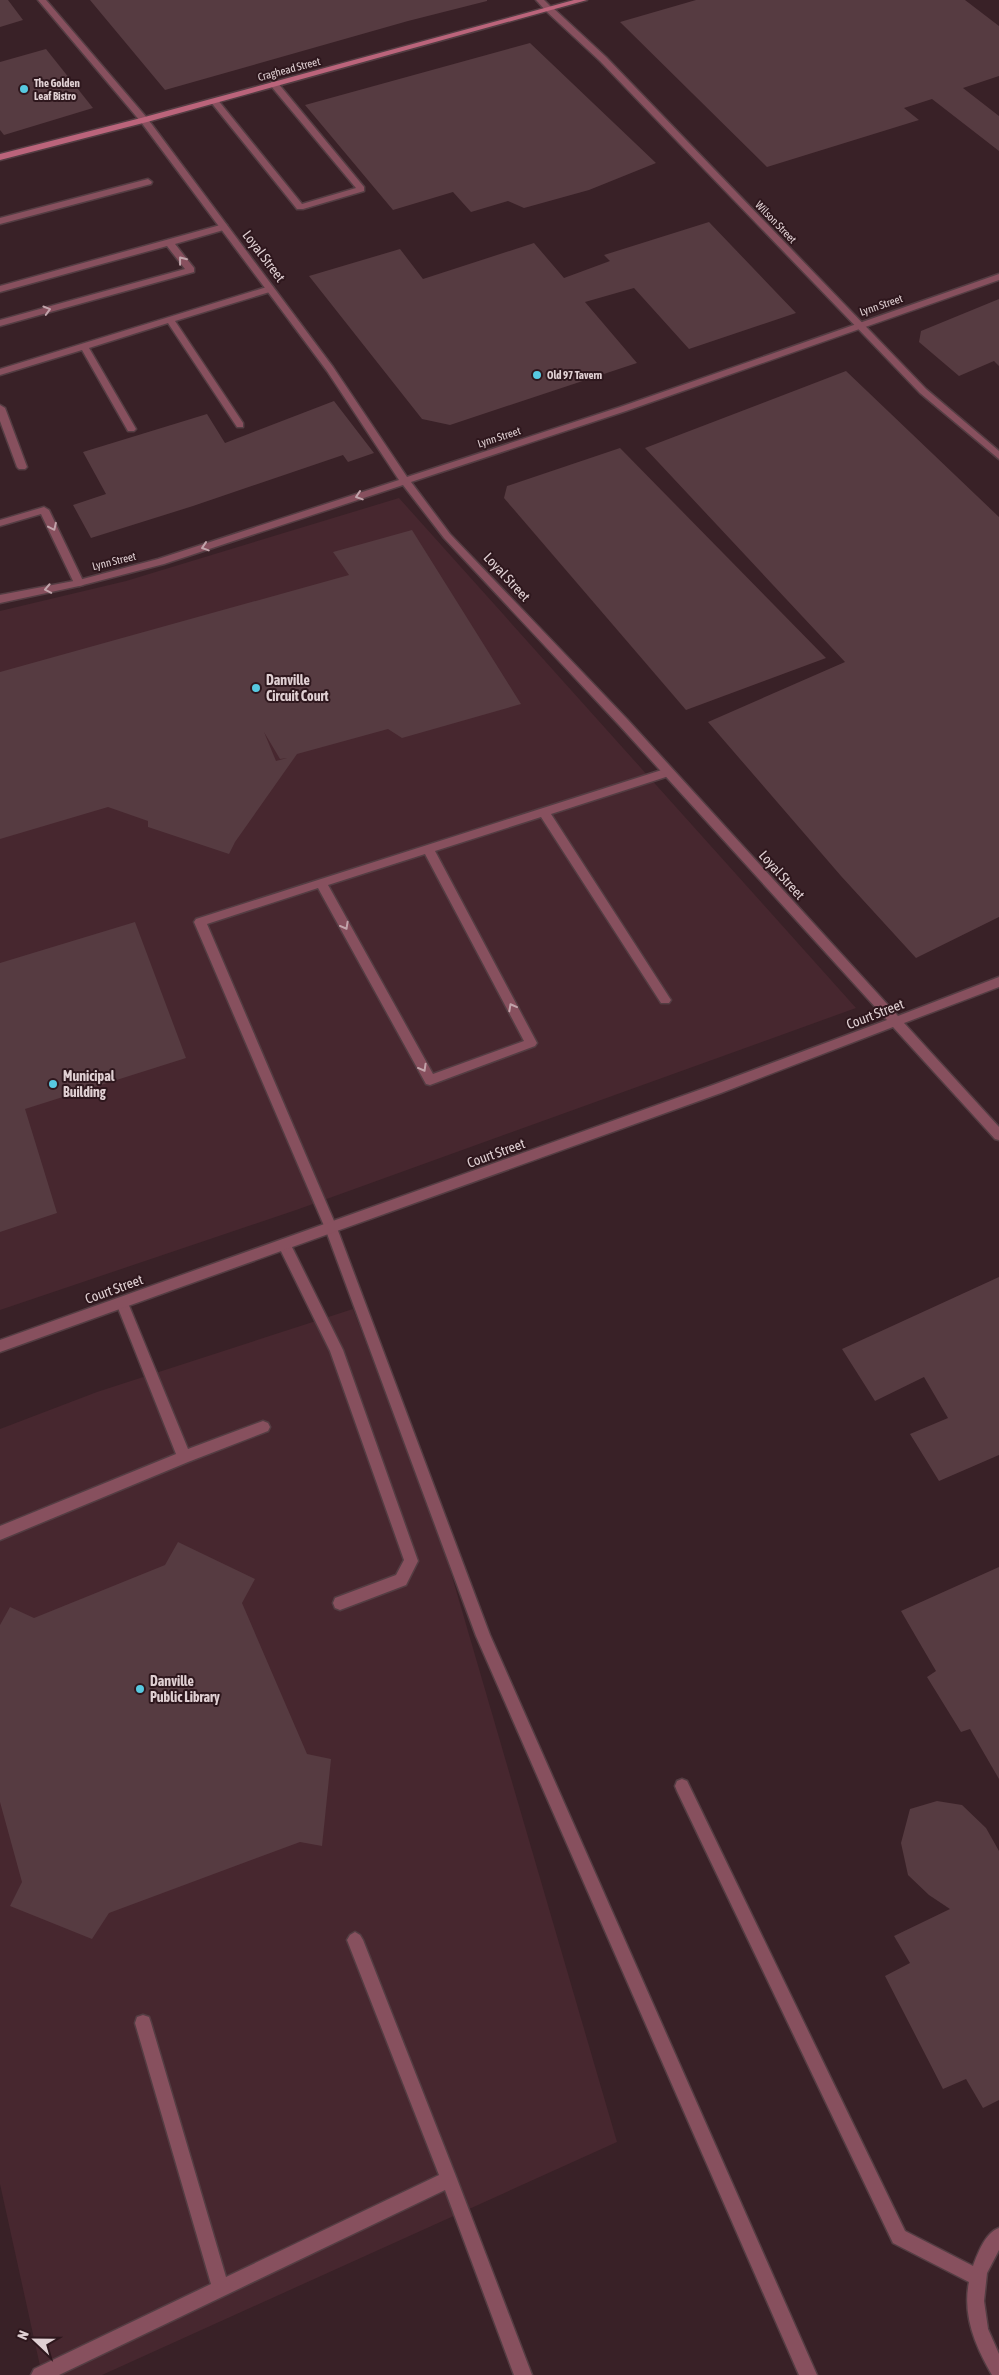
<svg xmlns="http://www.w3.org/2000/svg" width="999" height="2375" font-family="'Asap Condensed',sans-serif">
<rect width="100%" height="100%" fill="#392127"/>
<!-- built -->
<g fill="#47272f">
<path d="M 399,498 L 856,1008 L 299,1209 L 0,1310 L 0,611 L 126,581 Z"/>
<path d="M 353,1309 L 442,1542 L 617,2142 L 102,2375 L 42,2375 L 0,2184 L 0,1429 L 97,1392 Z"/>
</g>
<!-- building -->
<g fill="#563b41" fill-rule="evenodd">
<path d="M 0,0 L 8,0 L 23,20 L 0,27 Z"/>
<path d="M 90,0 L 487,0 L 487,1 L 408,21 L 165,90 Z"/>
<path d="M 696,0 L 965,0 L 999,26 L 999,76 L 963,88 L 999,116 L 999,151 L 932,99 L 904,108 L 919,120 L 767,167 L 620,22 Z"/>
<path d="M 530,43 L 656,163 L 589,190 L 524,208 L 508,201 L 471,212 L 453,192 L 393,210 L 305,105 Z"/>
<path d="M 46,49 L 93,108 L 4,135 L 0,130 L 0,62 Z"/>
<path d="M 709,222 L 796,313 L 689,349 L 634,288 L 585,302 L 637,363 L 450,425 L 422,419 L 309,276 L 400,249 L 423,279 L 534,243 L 564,278 L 610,261 L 604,255 Z"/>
<path d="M 999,299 L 999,366 L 994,361 L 959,376 L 919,342 L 921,331 Z"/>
<path d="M 846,371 L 999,517 L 999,917 L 916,958 L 841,876 L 708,722 L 845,662 L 645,448 Z"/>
<path d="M 334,401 L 374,453 L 348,462 L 343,455 L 193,506 L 91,538 L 73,505 L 106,494 L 83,452 L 207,414 L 225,443 Z"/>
<path d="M 620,448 L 826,658 L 686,710 L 504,498 L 507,486 Z"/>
<path d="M 412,530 L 521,704 L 402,738 L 388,729 L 297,754 L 235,842 L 229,854 L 148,827 L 148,821 L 108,807 L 0,839 L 0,672 L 349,575 L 333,552 ZM 264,732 L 280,759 L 287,758 L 276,761 Z"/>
<path d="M 135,922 L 186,1058 L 25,1109 L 57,1213 L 0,1232 L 0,963 Z"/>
<path d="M 999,1277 L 999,1455 L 939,1481 L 910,1434 L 948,1418 L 924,1377 L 875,1401 L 842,1349 Z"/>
<path d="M 178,1542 L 255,1579 L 242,1603 L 307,1754 L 331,1759 L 322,1846 L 300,1842 L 109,1913 L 92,1939 L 10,1906 L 22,1882 L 0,1802 L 0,1625 L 10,1607 L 34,1618 L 165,1565 Z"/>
<path d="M 999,1567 L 999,1779 L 970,1729 L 961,1732 L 927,1677 L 936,1671 L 901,1611 Z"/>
<path d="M 937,1801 L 962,1805 L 986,1828 L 999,1851 L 999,2100 L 983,2108 L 966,2079 L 943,2089 L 885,1976 L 910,1963 L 894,1936 L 950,1909 L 929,1895 L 908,1875 L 901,1843 L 910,1809 Z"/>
</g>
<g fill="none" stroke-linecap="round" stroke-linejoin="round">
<!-- service casing -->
<g stroke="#543d43" stroke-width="3">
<g id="service">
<path d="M 271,82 L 277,82 L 364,187 L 364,191 L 303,209 L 297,209 L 210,101 L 217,99 L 302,204 L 356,188 L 271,86 Z"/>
<path d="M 148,179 L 152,182 L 151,184 L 0,224 L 0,218 Z"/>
<path d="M 224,224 L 227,225 L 227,229 L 175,244 L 194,268 L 194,272 L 0,326 L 0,320 L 185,269 L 167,246 L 0,292 L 0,286 Z"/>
<path d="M 270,286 L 273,287 L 273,291 L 175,321 L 243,423 L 243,427 L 237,427 L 168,323 L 89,348 L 136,429 L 134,431 L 128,431 L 82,350 L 0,375 L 0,369 Z"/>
<path d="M 0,405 L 5,408 L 27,467 L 25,469 L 19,469 L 17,467 L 0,421 Z"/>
<path d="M 44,507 L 49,510 L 84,583 L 83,585 L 79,586 L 74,583 L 41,514 L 0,526 L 0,520 Z"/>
<path d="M 668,768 L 673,772 L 672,775 L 551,814 L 669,997 L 671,1000 L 669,1003 L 661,1003 L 541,817 L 435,851 L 537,1043 L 535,1046 L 430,1085 L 426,1084 L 318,888 L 207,924 L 337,1228 L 490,1635 L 817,2375 L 799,2375 L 476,1636 L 325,1228 L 194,922 L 196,919 ZM 425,854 L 524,1041 L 433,1074 L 328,885 Z"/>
<path d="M 284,1239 L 289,1241 L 343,1350 L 418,1561 L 406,1585 L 340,1610 L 335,1608 L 333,1603 L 335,1598 L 396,1575 L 404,1560 L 330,1351 L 278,1245 L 279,1241 Z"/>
<path d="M 122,1297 L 127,1299 L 128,1303 L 188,1449 L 263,1421 L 268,1423 L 270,1427 L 268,1431 L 188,1462 L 0,1540 L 0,1526 L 176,1454 L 116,1303 L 117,1299 Z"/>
<path d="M 682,1779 L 687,1781 L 905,2231 L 973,2266 C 978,2253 985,2233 999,2228 L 999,2250 L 987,2273 L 984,2301 L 988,2329 L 999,2354 L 999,2375 L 992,2375 C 976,2347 962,2316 969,2282 L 893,2243 L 677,1791 L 675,1786 L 677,1781 Z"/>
<path d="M 355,1932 L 360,1935 L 363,1940 L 457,2179 L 532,2375 L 514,2375 L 445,2190 L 59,2375 L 31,2375 L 34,2369 L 211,2284 L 135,2023 L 137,2017 L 143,2015 L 149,2017 L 151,2023 L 226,2277 L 439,2175 L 347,1940 L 350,1935 Z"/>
</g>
</g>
<!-- minor casing -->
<g stroke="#543d43" stroke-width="3">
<g id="minor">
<path d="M 38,0 L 46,0 L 147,118 L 333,367 L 407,477 L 620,407 L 999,274 L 999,280 L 626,411 L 411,482 L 450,534 L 627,719 L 898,1016 L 999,977 L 999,987 L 904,1023 L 999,1127 L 999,1140 L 995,1139 L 893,1027 L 721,1093 L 0,1352 L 0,1340 L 713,1085 L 887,1020 L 619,725 L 444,538 L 403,485 L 164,564 L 79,586 L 0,603 L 0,595 L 79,580 L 158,559 L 399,480 L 327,371 L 141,122 Z"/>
<path d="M 536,0 L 544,0 L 553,9 L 546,11 Z"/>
</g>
</g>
<!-- tertiary casing -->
<g stroke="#543d43" stroke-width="3">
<path id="tertiary" d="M 546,7 L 552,7 L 606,57 L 926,389 L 999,451 L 999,459 L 920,393 L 600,61 L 546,11 Z"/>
</g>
<!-- secondary casing -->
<g stroke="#543d43" stroke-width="3">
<path id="secondary" d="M 574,0 L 587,0 L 147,122 L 0,160 L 0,154 L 141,118 Z"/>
</g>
<!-- service -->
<use href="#service" fill="#87505e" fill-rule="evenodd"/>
<!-- minor -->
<use href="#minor" fill="#87505e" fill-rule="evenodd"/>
<!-- tertiary -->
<use href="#tertiary" fill="#87505e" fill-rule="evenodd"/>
<!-- secondary -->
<use href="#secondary" fill="#bb647b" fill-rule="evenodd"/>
</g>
<!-- one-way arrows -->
<defs><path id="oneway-chevron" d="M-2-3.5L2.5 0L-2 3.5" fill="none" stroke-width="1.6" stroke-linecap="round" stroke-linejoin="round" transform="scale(1.25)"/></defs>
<g stroke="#c1a3aa">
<use href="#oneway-chevron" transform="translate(182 260) rotate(-128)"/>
<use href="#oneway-chevron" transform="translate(47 310) rotate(-16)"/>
<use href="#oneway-chevron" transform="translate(359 496) rotate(162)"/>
<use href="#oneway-chevron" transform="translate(53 527) rotate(65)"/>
<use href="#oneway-chevron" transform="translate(205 547) rotate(162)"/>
<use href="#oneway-chevron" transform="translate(48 589) rotate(169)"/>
<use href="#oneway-chevron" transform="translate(345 926) rotate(61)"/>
<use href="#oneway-chevron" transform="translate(512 1007) rotate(-118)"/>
<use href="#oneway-chevron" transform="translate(423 1068) rotate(61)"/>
</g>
<!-- markers -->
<g fill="#57c9e1" stroke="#2e171d" stroke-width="2">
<circle cx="24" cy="89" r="5"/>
<circle cx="537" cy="375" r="5"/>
<circle cx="256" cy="688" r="5"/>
<circle cx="53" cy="1084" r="5"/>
<circle cx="140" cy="1689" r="5"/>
</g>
<g text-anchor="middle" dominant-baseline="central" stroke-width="4" stroke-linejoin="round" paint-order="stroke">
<!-- far-street labels -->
<g font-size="11" fill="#e0d0d3" stroke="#2e171d">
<text transform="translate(289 69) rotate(-15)">Craghead Street</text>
<text transform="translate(776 222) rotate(46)">Wilson Street</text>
<text transform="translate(881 305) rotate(-19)">Lynn Street</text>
<text transform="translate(499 437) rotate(-18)">Lynn Street</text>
<text transform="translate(114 561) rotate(-14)">Lynn Street</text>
</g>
<!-- far-poi labels -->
<g font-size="11" font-weight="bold" fill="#e0d0d3" stroke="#2e171d" text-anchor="start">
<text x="34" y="83">The Golden<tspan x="34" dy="13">Leaf Bistro</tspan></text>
<text x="547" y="375">Old 97 Tavern</text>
</g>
<!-- street labels -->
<g font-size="14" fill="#e0d0d3" stroke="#2e171d">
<text transform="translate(264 256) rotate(53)">Loyal Street</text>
<text transform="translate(507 577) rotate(47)">Loyal Street</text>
<text transform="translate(782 875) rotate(48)">Loyal Street</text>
<text transform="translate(875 1014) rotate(-21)">Court Street</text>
<text transform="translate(496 1153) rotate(-20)">Court Street</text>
<text transform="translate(114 1289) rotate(-20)">Court Street</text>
</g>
<!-- poi labels -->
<g font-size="14" font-weight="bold" fill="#e0d0d3" stroke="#2e171d" text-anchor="start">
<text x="266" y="680">Danville<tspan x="266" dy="16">Circuit Court</tspan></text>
<text x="63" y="1076">Municipal<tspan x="63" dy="16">Building</tspan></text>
<text x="150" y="1681">Danville<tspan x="150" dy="16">Public Library</tspan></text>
</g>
</g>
<!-- north arrow -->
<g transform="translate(35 2340) rotate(292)" stroke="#2e171d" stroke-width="4" paint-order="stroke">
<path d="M0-4L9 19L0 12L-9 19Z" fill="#e0d0d3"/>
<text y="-8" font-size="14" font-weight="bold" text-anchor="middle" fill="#e0d0d3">N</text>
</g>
</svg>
